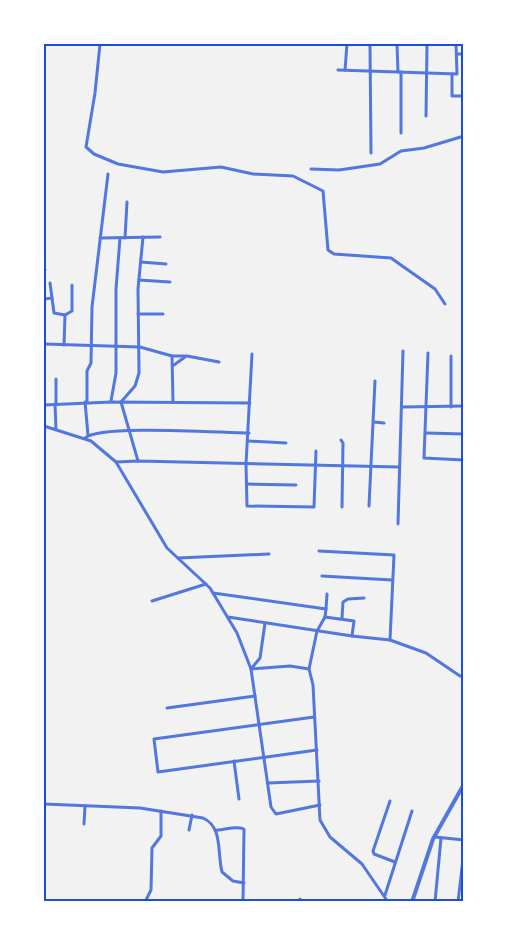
<svg xmlns="http://www.w3.org/2000/svg" width="507" height="945" font-family="Raleway,sans-serif">
<rect width="100%" height="100%" fill="#f2f2f2"/>
<g fill="none" stroke-linecap="round" stroke-linejoin="round">
<!-- minor -->
<g stroke="#5277de" stroke-width="3">
<path d="M 100,44 L 95,93 L 86,147 L 94,154 L 118,164 L 163,172 L 221,167 L 253,174 L 293,176 L 323,191 L 328,250 L 334,254 L 391,258 L 435,289 L 445,304"/>
<path d="M 370,44 L 371,153"/>
<path d="M 397,44 L 398,72"/>
<path d="M 457,54 L 464,54"/>
<path d="M 338,70 L 457,74 L 456,44"/>
<path d="M 345,70 L 347,44"/>
<path d="M 452,74 L 452,96 L 464,96"/>
<path d="M 426,116 L 427,44"/>
<path d="M 401,133 L 401,72"/>
<path d="M 311,169 L 339,170 L 380,164 L 401,151 L 424,148 L 464,136"/>
<path d="M 100,238 L 160,237"/>
<path d="M 125,238 L 127,202"/>
<path d="M 141,262 L 166,264"/>
<path d="M 44,271 L 45,270"/>
<path d="M 139,280 L 170,282"/>
<path d="M 50,283 L 54,313 L 65,315 L 72,311 L 72,285"/>
<path d="M 44,299 L 52,298"/>
<path d="M 138,314 L 163,314"/>
<path d="M 44,344 L 140,347 L 172,356 L 187,356 L 219,362"/>
<path d="M 64,345 L 65,315"/>
<path d="M 428,353 L 424,458 L 464,460"/>
<path d="M 252,354 L 246,464 L 247,506 L 314,507 L 316,451"/>
<path d="M 172,356 L 173,402"/>
<path d="M 174,365 L 185,357"/>
<path d="M 56,379 L 56,404"/>
<path d="M 111,401 L 116,373 L 116,289 L 120,238"/>
<path d="M 85,402 L 88,435"/>
<path d="M 87,402 L 87,371 L 91,363 L 92,307 L 108,174"/>
<path d="M 55,404 L 56,429"/>
<path d="M 44,405 L 111,402 L 250,403"/>
<path d="M 402,407 L 464,406"/>
<path d="M 451,407 L 451,356"/>
<path d="M 374,422 L 384,423"/>
<path d="M 44,426 L 91,441 L 116,462 L 167,548 L 210,588 L 237,633 L 251,669 L 290,666 L 309,669 L 313,685 L 320,820 L 330,837 L 362,864 L 388,902"/>
<path d="M 426,433 L 464,434"/>
<path d="M 85,438 C 100,424 222,433 249,433"/>
<path d="M 341,440 L 343,443 L 342,507"/>
<path d="M 249,441 L 286,443"/>
<path d="M 138,461 L 121,402 L 135,386 L 139,373 L 138,289 L 143,237"/>
<path d="M 116,462 L 138,461 L 399,467"/>
<path d="M 247,484 L 296,485"/>
<path d="M 369,506 L 375,381"/>
<path d="M 398,524 L 403,351"/>
<path d="M 178,558 L 269,554"/>
<path d="M 322,576 L 392,580"/>
<path d="M 213,593 L 326,609 L 325,617 L 354,621 L 352,636"/>
<path d="M 152,601 L 206,584"/>
<path d="M 326,609 L 327,594"/>
<path d="M 228,617 L 352,636 L 390,640 L 394,555 L 319,551"/>
<path d="M 342,618 L 343,602 L 348,599 L 364,598"/>
<path d="M 265,623 L 260,658 L 251,669 L 271,807 L 276,814 L 320,805"/>
<path d="M 390,640 L 426,653 L 460,676 L 464,676"/>
<path d="M 309,669 L 317,631 L 325,617"/>
<path d="M 167,708 L 255,696"/>
<path d="M 314,717 L 154,739 L 158,772 L 317,750"/>
<path d="M 234,761 L 239,799"/>
<path d="M 268,783 L 319,781"/>
<path d="M 390,801 L 373,851 L 374,854 L 395,862"/>
<path d="M 44,804 L 140,808 L 203,818 C 223,827 217,852 222,872 L 233,881 L 244,883"/>
<path d="M 84,824 L 85,806"/>
<path d="M 189,830 L 192,815"/>
<path d="M 217,830 C 226,830 235,825 244,829 L 243,902"/>
<path d="M 435,837 L 464,840"/>
<path d="M 385,895 L 412,811"/>
<path d="M 300,899 L 300,902"/>
<path d="M 145,902 L 151,890 L 152,848 L 161,836 L 161,811"/>
<path d="M 435,902 L 441,838"/>
<path d="M 458,902 L 464,851"/>
</g>
<!-- tertiary -->
<path stroke="#5277de" stroke-width="4" d="M 412,902 L 433,839 L 464,784"/>
</g>
<!-- border -->
<rect width="507" height="945" fill="none" stroke="#ffffff" stroke-width="90"/>
<rect x="45" y="45" width="417" height="855" fill="none" stroke="#1d4ed8" stroke-width="2"/>
</svg>
